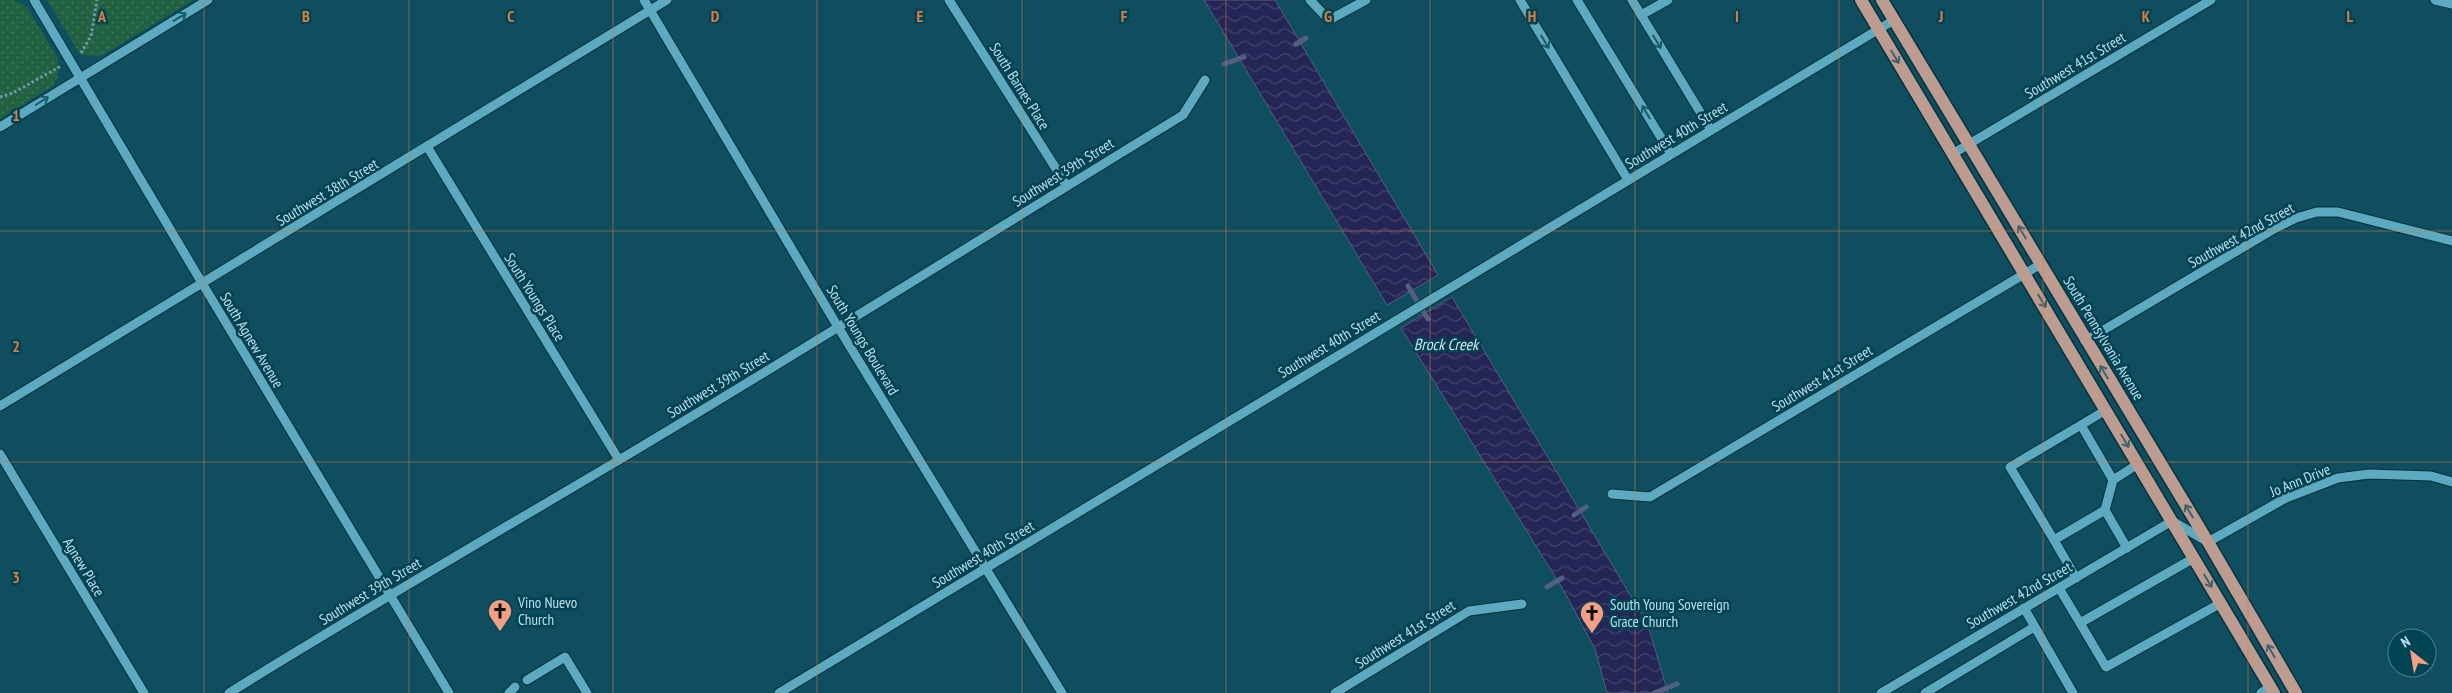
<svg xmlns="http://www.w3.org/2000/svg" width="2452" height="693" font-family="'PT Sans Narrow',sans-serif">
<defs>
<pattern id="grass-dots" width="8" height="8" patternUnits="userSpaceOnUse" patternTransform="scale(1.25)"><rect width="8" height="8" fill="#216142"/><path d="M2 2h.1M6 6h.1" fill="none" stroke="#3f775d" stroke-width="1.8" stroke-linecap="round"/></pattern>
<pattern id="water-waves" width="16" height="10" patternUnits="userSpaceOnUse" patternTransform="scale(1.25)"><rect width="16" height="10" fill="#252655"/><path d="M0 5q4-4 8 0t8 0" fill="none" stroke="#43456e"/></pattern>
</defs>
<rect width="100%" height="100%" fill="#0f4e5e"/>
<!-- grass -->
<g fill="url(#grass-dots)">
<path d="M 0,0 L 14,0 L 27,7 L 58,59 L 58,77 L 53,86 L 0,119 Z"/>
<path d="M 47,0 L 193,0 L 101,56 L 87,56 L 80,54 Z"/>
</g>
<!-- water -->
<g fill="url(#water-waves)" stroke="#525e82">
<path d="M 1204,0 L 1275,0 L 1438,275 L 1387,305 Z"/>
<path d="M 1452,297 L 1648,625 L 1668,693 L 1607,693 L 1595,649 L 1564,591 L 1401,328 Z"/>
</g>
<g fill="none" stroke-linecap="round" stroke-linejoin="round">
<!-- stream -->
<g stroke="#525e82" stroke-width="5">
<path d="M 1296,44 L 1306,38"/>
<path d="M 1224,64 L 1244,57"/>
<path d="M 1408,286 L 1428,319"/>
<path d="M 1574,515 L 1586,507"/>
<path d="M 1547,587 L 1562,578"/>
<path d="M 1654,693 L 1677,684"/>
</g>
<!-- minor casing -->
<g stroke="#06323d" stroke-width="11">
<g id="minor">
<path d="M 34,0 L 202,283 L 449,693"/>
<path d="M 644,0 L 838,327 L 1062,693"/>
<path d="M 949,0 L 1067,186"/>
<path d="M 1310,0 L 1329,20 L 1366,0"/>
<path d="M 1520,0 L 1628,180"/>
<path d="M 1577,0 L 1671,154"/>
<path d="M 1632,0 L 1711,130"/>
<path d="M 2435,0 L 2452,4"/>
<path d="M 1641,15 L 1668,0"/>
<path d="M 0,127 L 208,0"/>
<path d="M 428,148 L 619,460"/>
<path d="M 1954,153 L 2211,0"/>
<path d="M 2085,341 L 2274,229 L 2296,218 L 2317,212 L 2338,212 L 2452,241"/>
<path d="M 0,406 L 667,0"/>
<path d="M 2106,410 L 2081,425 L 2113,480"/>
<path d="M 0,454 L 144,693"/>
<path d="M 1612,494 L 1650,497 L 2041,264"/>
<path d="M 2105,510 L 2113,480 L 2138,464"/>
<path d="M 2054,540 L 2010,467 L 2081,425"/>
<path d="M 2194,558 L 2080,623 L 2106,667 L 2221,603"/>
<path d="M 2076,578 L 2054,540 L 2105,510 L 2127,548"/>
<path d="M 2059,588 L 2080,623"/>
<path d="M 2024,608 L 2073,693"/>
<path d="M 527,680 L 565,657 L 587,693"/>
<path d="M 229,693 C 358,613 489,537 619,460 C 809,347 995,230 1183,115 L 1205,80"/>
<path d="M 509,693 L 515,687"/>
<path d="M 779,693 L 1894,20"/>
<path d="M 1335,693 L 1469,611 L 1522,604"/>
<path d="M 1881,693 L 2172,521 L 2208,542 L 2286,498 L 2338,478 L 2369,474 L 2431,476 L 2452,482"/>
<path d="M 1925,693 L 2034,627"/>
<path d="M 2261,693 L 2270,687"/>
</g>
</g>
<!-- major casing -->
<g stroke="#06323d" stroke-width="15">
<g id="major">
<path d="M 1861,0 L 2274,693"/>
<path d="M 1882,0 L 2208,542 L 2296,693"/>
</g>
</g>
<!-- path -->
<g stroke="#6d9daa" stroke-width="3" stroke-dasharray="2.5 2.5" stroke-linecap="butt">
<path d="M 81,53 L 91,36 L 97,0"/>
<path d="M 0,97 L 13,93 L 61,66"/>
</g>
<!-- minor -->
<use href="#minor" stroke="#5da9bf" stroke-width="9"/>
<!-- major -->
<use href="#major" stroke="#bc9c91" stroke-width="12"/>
</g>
<!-- one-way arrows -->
<defs><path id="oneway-shaft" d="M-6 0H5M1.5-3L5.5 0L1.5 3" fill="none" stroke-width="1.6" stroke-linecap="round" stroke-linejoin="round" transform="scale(1.25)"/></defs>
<g stroke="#175c6e">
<use href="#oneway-shaft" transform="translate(180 17) rotate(-31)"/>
<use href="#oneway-shaft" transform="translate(1545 42) rotate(59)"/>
<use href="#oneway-shaft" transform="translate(1657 42) rotate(59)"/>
<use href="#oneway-shaft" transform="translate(42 101) rotate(-32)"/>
<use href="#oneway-shaft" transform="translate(1646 112) rotate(-121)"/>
</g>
<g stroke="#426269">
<use href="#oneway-shaft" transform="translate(1895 57) rotate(59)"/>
<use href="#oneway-shaft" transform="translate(2022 232) rotate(-121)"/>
<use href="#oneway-shaft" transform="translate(2042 301) rotate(59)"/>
<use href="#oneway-shaft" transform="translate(2104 372) rotate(-121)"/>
<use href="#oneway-shaft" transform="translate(2125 441) rotate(59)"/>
<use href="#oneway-shaft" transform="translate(2189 511) rotate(-121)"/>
<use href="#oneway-shaft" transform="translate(2208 581) rotate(59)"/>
<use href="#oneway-shaft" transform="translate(2271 651) rotate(-120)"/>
</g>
<!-- grid -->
<path fill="none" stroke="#dd7b44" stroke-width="1" stroke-opacity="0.55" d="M 204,0 L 204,693M 409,0 L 409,693M 613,0 L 613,693M 817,0 L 817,693M 1022,0 L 1022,693M 1226,0 L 1226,693M 1430,0 L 1430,693M 1635,0 L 1635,693M 1839,0 L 1839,693M 2043,0 L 2043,693M 2248,0 L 2248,693M 0,231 L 2452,231M 0,462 L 2452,462"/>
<!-- icons -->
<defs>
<g id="church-pin" transform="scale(1.25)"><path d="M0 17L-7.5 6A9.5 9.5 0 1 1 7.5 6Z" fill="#f39f84" stroke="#004353"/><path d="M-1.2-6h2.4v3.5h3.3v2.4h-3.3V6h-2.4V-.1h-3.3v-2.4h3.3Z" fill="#111"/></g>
</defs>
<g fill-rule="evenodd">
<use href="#church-pin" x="500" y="611"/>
<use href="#church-pin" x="1592" y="613"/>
</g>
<g text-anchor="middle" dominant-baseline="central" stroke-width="5" stroke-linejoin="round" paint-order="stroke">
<!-- street labels -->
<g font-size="15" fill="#bce0eb" stroke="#004353">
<text transform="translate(2075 65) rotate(-31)">Southwest 41st Street</text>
<text transform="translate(1020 86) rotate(58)">South Barnes Place</text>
<text transform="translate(1676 135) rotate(-31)">Southwest 40th Street</text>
<text transform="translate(1063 172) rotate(-32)">Southwest 39th Street</text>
<text transform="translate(327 192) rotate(-31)">Southwest 38th Street</text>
<text transform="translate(2241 235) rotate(-29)">Southwest 42nd Street</text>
<text transform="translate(535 297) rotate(58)">South Youngs Place</text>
<text transform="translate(2104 338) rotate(59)">South Pennsylvania Avenue</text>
<text transform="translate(252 340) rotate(59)">South Agnew Avenue</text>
<text transform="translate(863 340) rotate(59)">South Youngs Boulevard</text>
<text transform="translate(1329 344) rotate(-31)">Southwest 40th Street</text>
<text transform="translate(1822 378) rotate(-31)">Southwest 41st Street</text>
<text transform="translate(718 384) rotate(-31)">Southwest 39th Street</text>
<text transform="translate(2300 480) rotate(-22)">Jo Ann Drive</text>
<text transform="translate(983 554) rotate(-31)">Southwest 40th Street</text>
<text transform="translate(84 567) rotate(59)">Agnew Place</text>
<text transform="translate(370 591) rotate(-31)">Southwest 39th Street</text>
<text transform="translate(2019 595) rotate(-30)">Southwest 42nd Street</text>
<text transform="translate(1405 634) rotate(-32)">Southwest 41st Street</text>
</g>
<!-- poi labels -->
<g font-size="15" fill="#bce0eb" stroke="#004353" text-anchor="start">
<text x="518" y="602">Vino Nuevo<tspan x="518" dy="17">Church</tspan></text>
<text x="1610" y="604">South Young Sovereign<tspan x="1610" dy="17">Grace Church</tspan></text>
</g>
<!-- water labels -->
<g font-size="16" font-style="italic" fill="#dee1f1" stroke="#004353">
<text x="1446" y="344">Brock Creek</text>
</g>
</g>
<g font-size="16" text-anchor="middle" font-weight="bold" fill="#dd7b44" stroke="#004353" stroke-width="5" stroke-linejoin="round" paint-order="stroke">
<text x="102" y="22">A</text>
<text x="306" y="22">B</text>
<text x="511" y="22">C</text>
<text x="715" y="22">D</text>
<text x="920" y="22">E</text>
<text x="1124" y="22">F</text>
<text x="1328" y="22">G</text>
<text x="1532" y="22">H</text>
<text x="1737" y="22">I</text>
<text x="1941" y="22">J</text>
<text x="2146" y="22">K</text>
<text x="2350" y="22">L</text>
<text x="16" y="121">1</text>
<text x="16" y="352">2</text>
<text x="16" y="583">3</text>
</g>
<!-- north arrow -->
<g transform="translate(2412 653) rotate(329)"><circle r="24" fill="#004353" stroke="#4b8290"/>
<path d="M0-4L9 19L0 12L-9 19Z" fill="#f39f84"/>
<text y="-8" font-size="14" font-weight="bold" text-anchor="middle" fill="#bce0eb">N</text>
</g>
</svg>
